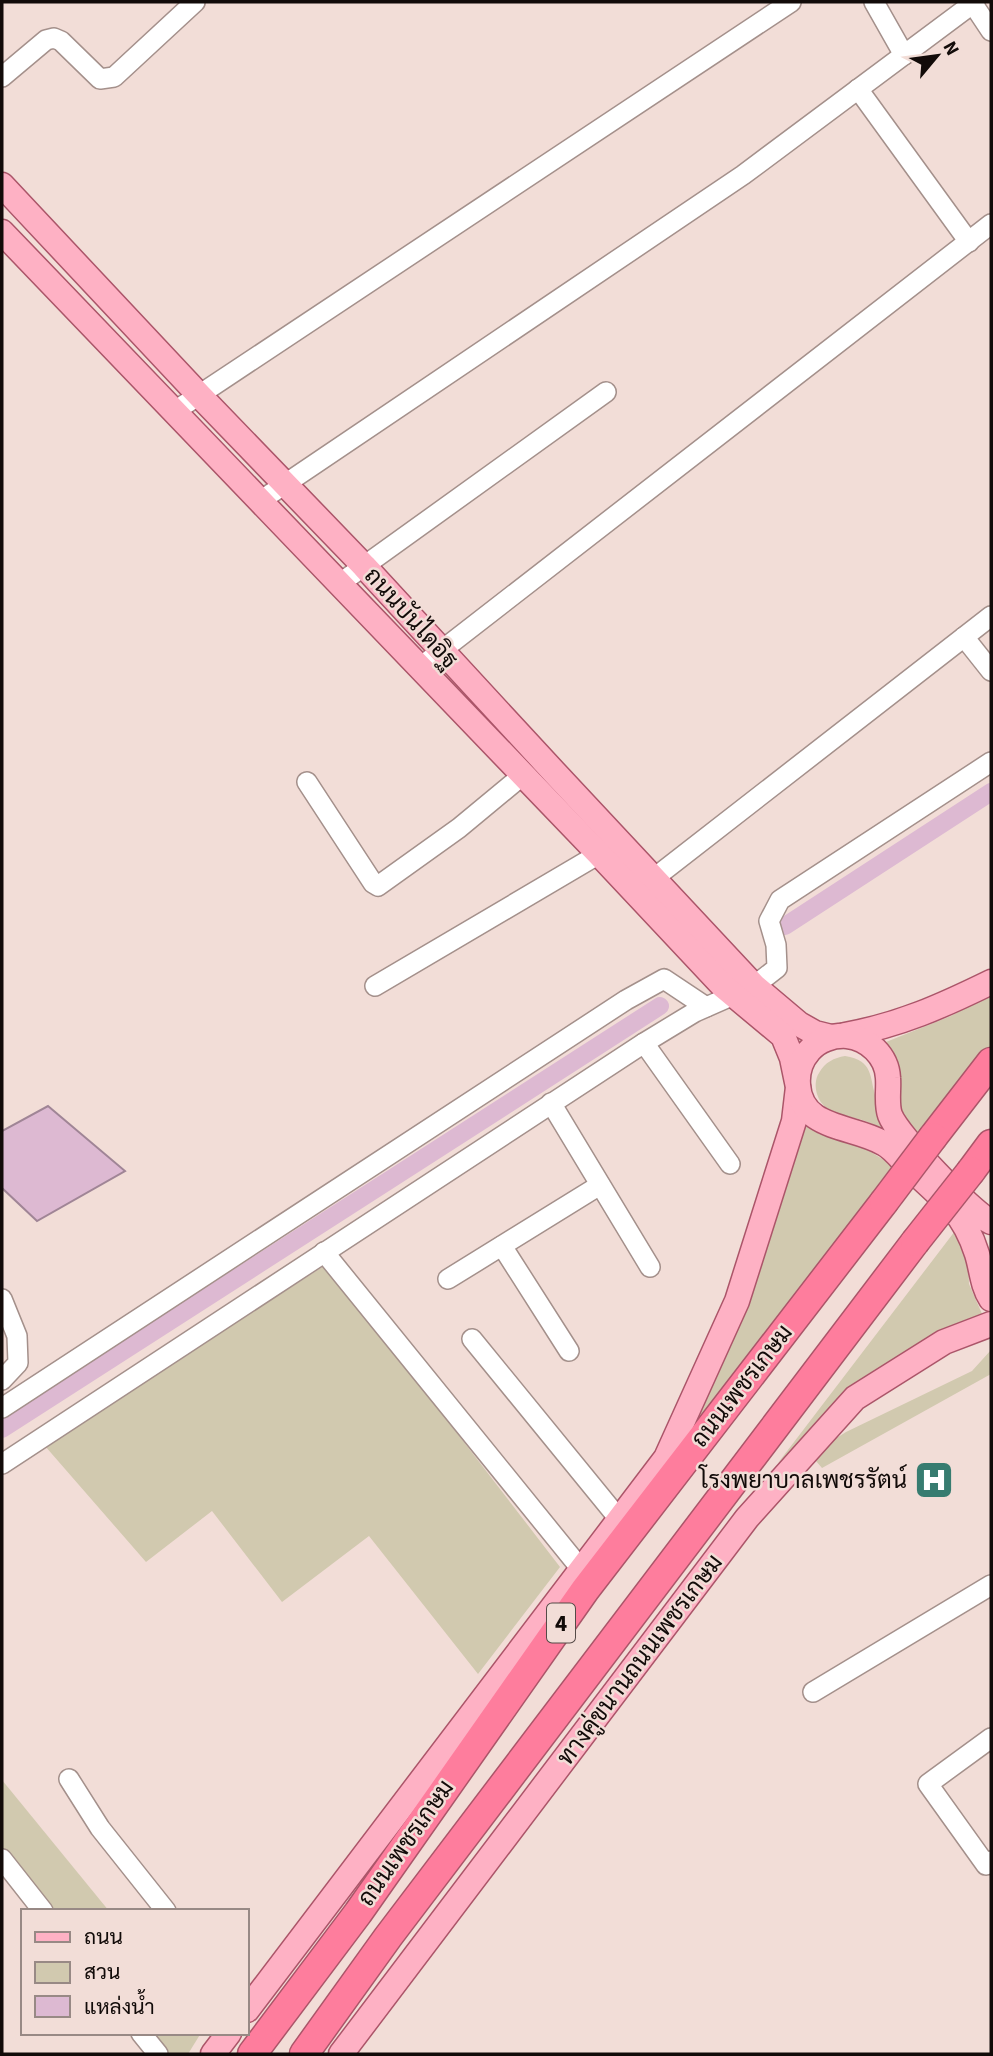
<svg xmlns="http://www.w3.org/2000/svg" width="993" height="2056" font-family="'Source Sans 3',Sarabun,sans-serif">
<rect width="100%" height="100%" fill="#f2ddd7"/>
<!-- green -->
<g fill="#d1c9af">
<path d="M 991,993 L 991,1049 L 930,1127 L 915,1135 L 900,1114 L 895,1062 L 886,1042 L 951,1016 Z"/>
<path d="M 845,1056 C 874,1061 869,1076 876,1098 C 881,1113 891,1129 898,1144 C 890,1138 881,1129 872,1124 C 853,1114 824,1118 817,1094 C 815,1087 815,1079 819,1073 C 825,1062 834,1058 845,1056 Z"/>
<path d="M 804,1120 L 819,1134 L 850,1139 L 892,1165 L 879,1191 L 659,1484 Z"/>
<path d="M 955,1231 L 968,1258 L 969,1284 L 983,1316 L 863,1379 L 778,1463 Z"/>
<path d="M 327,1264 L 560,1567 L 478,1674 L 369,1536 L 282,1602 L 212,1511 L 146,1562 L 45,1446 Z"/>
<path d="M 991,1350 L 991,1374 L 822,1468 L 816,1461 L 824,1446 L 846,1432 L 972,1371 Z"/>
<path d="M 2,1780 L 109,1911 L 39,1911 L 2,1864 Z"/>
<path d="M 136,2033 L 201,2033 L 188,2054 L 152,2054 Z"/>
</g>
<!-- water -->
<path fill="#ddb9d2" stroke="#a08596" stroke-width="2" d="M 48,1106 L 125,1171 L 37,1221 L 2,1188 L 2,1131 Z"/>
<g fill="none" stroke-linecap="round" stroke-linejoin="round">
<!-- canal -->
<g stroke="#ddb9d2" stroke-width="18">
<path d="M 785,926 L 991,792"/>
<path d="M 2,1429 L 660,1006"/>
</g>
<!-- minor casing -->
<g stroke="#a4908b" stroke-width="22">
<g id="minor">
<path d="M 874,2 L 904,55"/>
<path d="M 973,4 L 991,31"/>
<path d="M 2,77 L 46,40 L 54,38 L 61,41 L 100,79 L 114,77 L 195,2"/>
<path d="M 858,89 L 969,242"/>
<path d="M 175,411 L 791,2"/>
<path d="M 260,501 L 743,175 L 975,2"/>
<path d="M 339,584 L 606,392"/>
<path d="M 964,637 L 991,671"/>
<path d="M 419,668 L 991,224"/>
<path d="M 307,782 L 373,883 L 378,886 L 459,828 L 523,775"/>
<path d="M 644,886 L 991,616"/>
<path d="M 375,986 L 599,854"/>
<path d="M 644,1043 L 730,1164"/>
<path d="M 551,1103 L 650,1267"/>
<path d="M 502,1246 L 569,1351"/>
<path d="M 324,1252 L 581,1569"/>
<path d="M 448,1279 L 600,1185"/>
<path d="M 2,1299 L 17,1336 L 18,1363 L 2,1380"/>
<path d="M 472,1339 L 619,1519"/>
<path d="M 2,1408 L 626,1000 L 664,979 L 706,1007"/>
<path d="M 2,1464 L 644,1043 L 695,1012 L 754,986 L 777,968 L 776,945 L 769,921 L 780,900 L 991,762"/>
<path d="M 813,1692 L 991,1585"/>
<path d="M 991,1738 L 928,1784 L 986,1865 L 991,1861"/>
<path d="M 69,1779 L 100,1828 L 166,1911"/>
<path d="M 2,1859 L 43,1911"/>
<path d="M 141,2033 L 158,2054"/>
</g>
</g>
<!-- major casing -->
<g stroke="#ab5569" stroke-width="27">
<g id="major">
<path d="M 2,185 L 199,395 L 364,566 L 554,772 L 754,986 L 799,1024 L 815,1033 L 831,1037"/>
<path d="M 2,232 L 599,854 L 723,986 L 783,1036 L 792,1058 L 798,1087 L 794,1121 L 737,1301 L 666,1458 L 247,2010"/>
<path d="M 845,1035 C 900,1025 942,1006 991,982"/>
<path d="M 991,1222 C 971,1212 898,1136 890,1115 C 886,1104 889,1089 888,1078 C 887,1056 868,1038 847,1036 C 833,1035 818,1040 809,1051 C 801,1060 797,1072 798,1085 C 801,1130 852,1125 883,1143 C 893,1148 901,1159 910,1168 C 924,1181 939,1194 952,1208 C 963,1220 972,1238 977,1254 C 982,1270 982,1285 991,1299"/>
<path d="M 213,2054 L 229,2033"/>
<path d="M 341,2054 L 747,1518 L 855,1398 L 944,1342 L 991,1324"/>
</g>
</g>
<!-- highway casing -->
<g stroke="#ab5569" stroke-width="31">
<g id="highway">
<path d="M 933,1137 L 991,1062"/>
<path d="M 971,1171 L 991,1144"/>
<path d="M 252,2054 L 358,1913 L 585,1590 L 884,1202"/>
<path d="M 304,2054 L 388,1937 L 915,1242"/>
</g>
</g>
<!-- minor -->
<use href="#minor" stroke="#fff" stroke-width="19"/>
<!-- major -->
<use href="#major" stroke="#feb1c4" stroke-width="24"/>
<!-- highway -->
<use href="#highway" stroke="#fe7d9d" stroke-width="28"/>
<!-- highway-bridge casing -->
<g stroke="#ab5569" stroke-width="31" stroke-linecap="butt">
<g id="highway-bridge">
<path d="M 884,1202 L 933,1137"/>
<path d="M 915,1242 L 971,1171"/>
</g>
</g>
<!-- highway-bridge -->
<use href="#highway-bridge" stroke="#fe7d9d" stroke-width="28"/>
</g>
<!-- icons -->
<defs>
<g id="hospital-square" transform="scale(2.0125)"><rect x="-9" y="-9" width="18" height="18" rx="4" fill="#377c70" stroke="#f2ddd7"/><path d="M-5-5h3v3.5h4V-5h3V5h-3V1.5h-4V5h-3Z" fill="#fff"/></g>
</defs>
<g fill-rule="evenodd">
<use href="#hospital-square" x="934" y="1480"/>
</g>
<g text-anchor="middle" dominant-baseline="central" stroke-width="5" stroke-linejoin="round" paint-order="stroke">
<!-- shield labels -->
<rect fill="#f2ddd7" stroke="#554a47" stroke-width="2" x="547" y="1603.5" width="28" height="39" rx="5"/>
<g font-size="23" font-weight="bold" fill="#120b09">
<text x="561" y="1623">4</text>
</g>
<!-- street labels -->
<g font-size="24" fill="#120b09" stroke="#f2ddd7">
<text transform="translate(411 618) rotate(48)">ถนนบันไดอิฐ</text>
<text transform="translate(742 1386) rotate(-52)">ถนนเพชรเกษม</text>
<text transform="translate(640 1660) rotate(-53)">ทางคู่ขนานถนนเพชรเกษม</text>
<text transform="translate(406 1843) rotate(-55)">ถนนเพชรเกษม</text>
</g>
<!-- poi labels -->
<g font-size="24" fill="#120b09" stroke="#f2ddd7" text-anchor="end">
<text x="907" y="1480">โรงพยาบาลเพชรรัตน์</text>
</g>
</g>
<!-- border -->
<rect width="993" height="2056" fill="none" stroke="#120b09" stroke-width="7"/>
<!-- legend -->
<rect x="21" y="1909" width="228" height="126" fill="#f2ddd7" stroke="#988985" stroke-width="2"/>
<rect x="35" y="1932" width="35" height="10" fill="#feb1c4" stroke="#988985" stroke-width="2"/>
<text x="84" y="1944" font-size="21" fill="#120b09">ถนน</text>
<rect x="35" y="1962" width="35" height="21" fill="#d1c9af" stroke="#988985" stroke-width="2"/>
<text x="84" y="1979" font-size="21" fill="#120b09">สวน</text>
<rect x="35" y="1996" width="35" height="21" fill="#ddb9d2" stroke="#988985" stroke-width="2"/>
<text x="84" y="2014" font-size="21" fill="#120b09">แหล่งน้ำ</text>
<!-- north arrow -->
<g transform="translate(937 56) rotate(61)" stroke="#f2ddd7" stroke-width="5" paint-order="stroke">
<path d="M0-5L12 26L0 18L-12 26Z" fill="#120b09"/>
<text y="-10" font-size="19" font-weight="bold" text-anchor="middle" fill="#120b09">N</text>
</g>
</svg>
